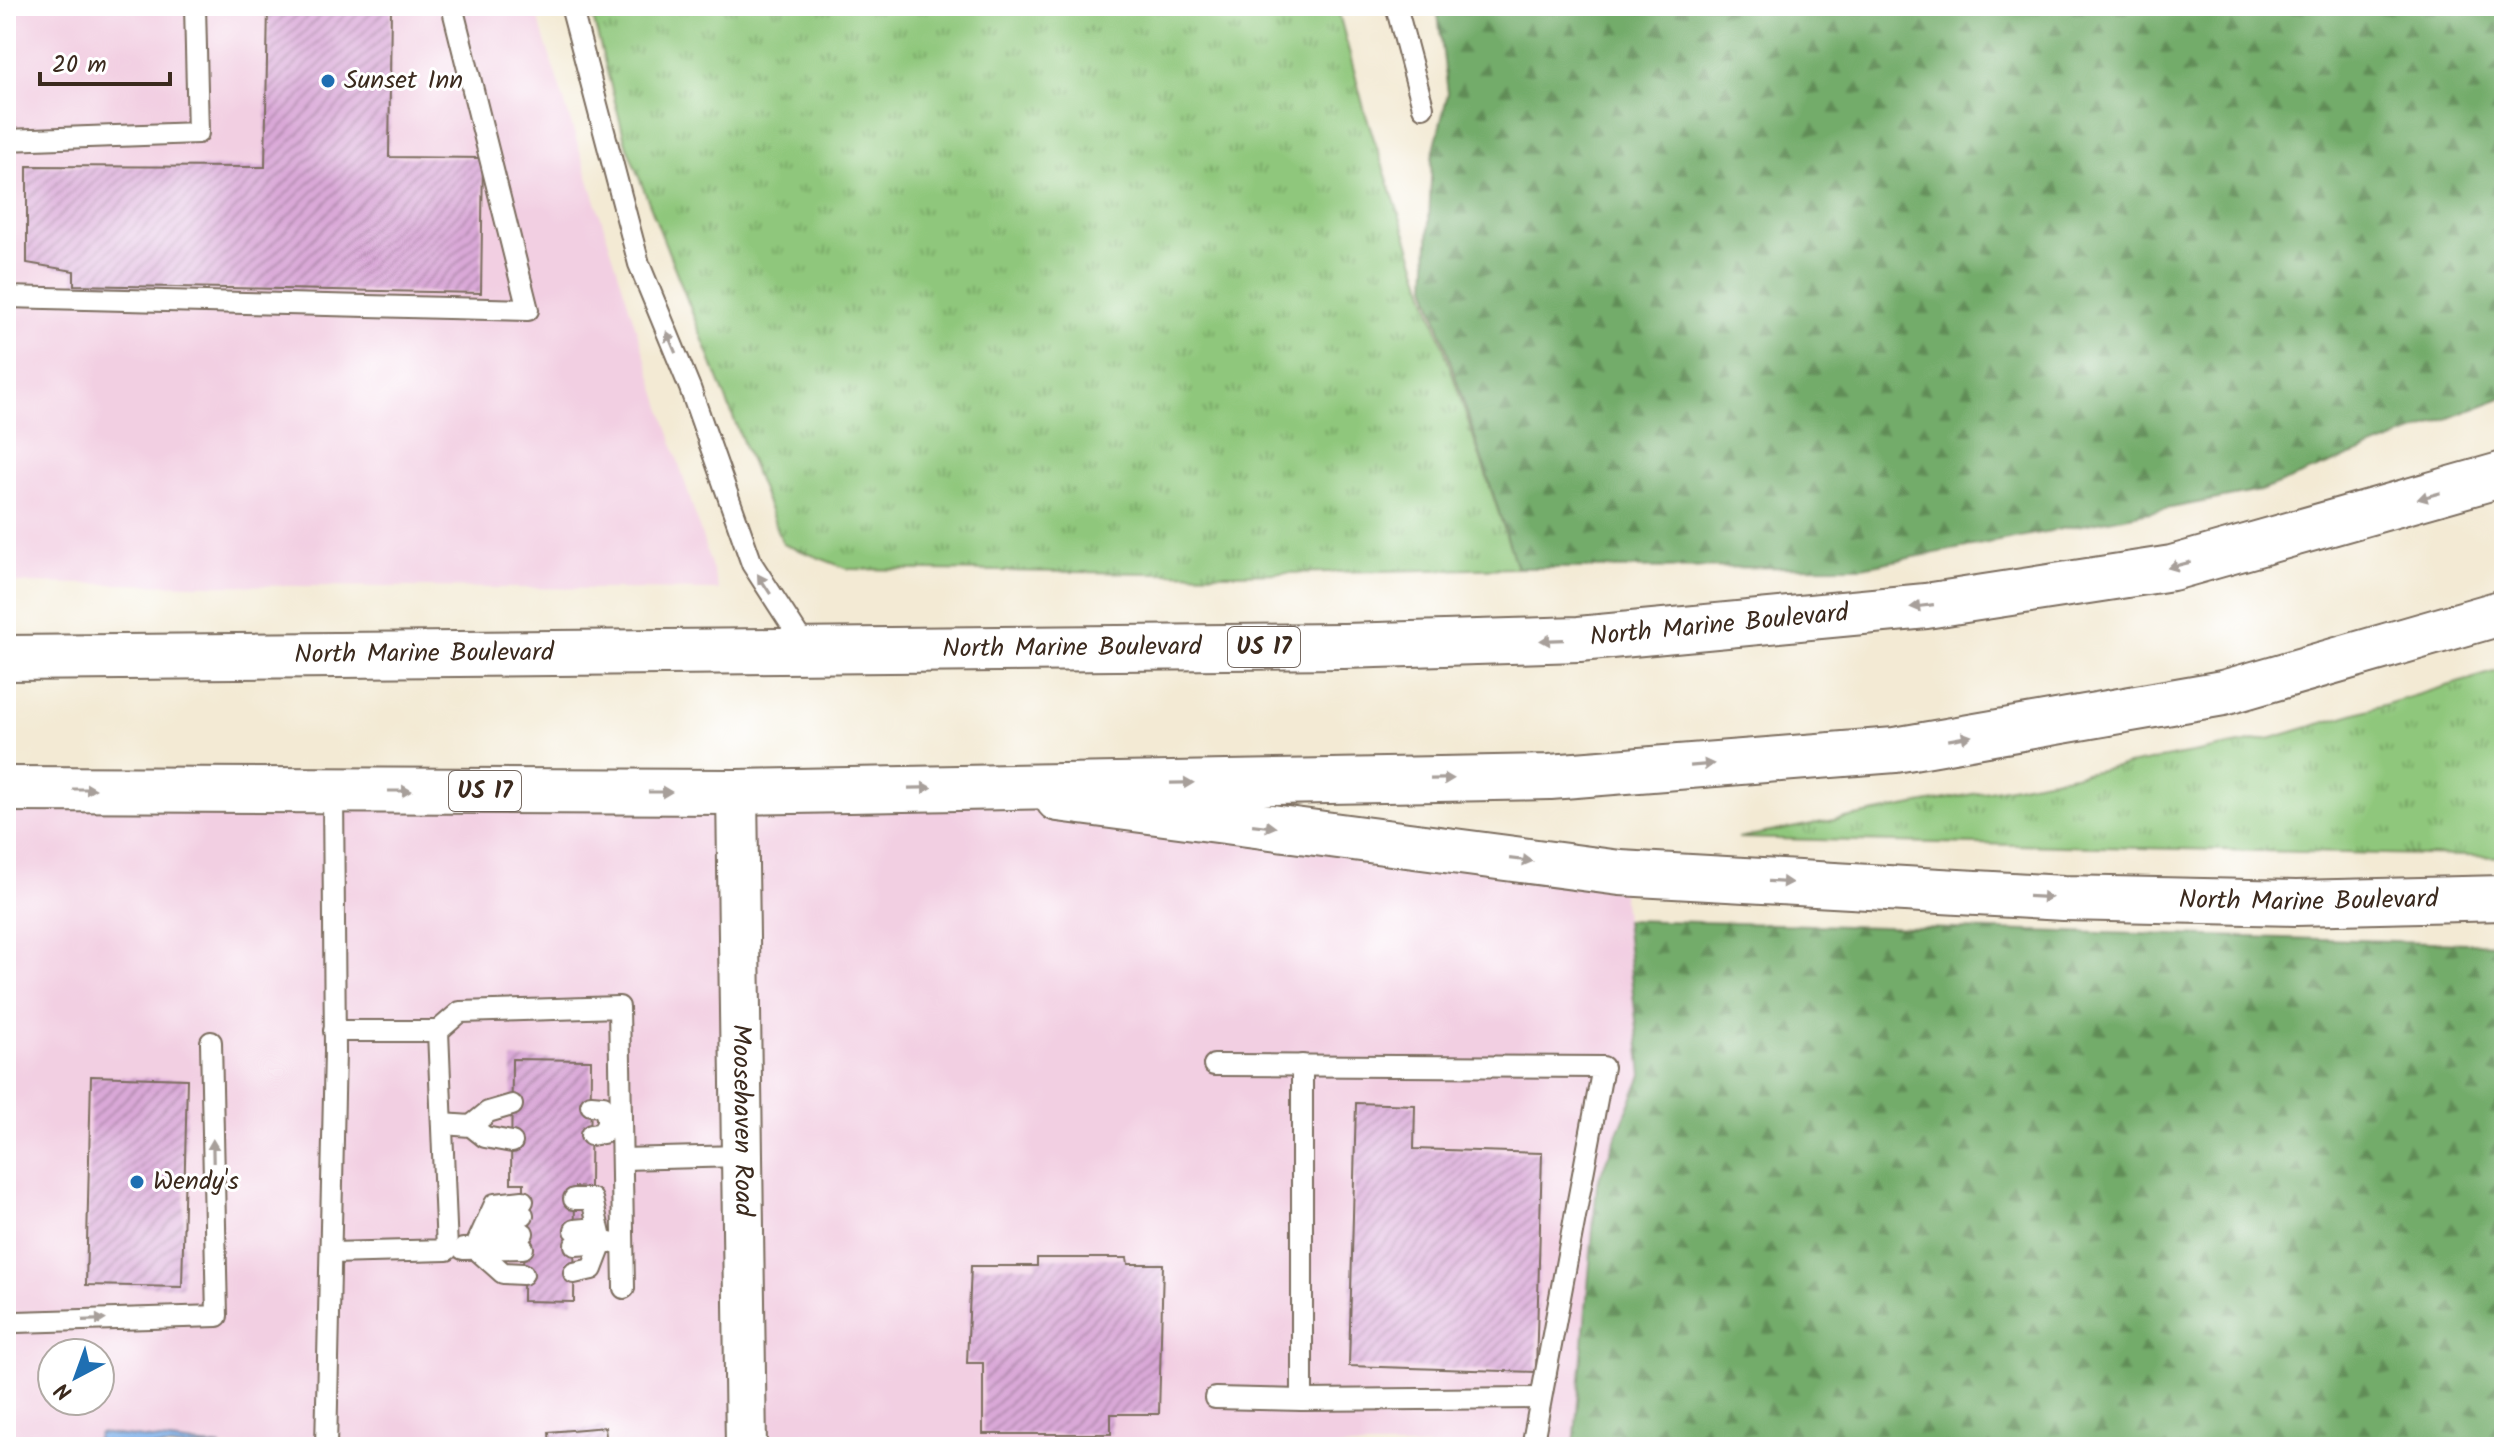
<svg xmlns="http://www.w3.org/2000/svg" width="2510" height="1453" font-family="Kalam,sans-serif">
<defs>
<pattern id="grass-tufts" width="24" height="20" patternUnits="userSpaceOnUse" patternTransform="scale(2)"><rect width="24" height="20" fill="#8fc77b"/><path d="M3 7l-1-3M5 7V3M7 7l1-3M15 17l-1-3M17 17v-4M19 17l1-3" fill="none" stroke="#76a264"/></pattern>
<pattern id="forest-firs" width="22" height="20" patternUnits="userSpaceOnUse" patternTransform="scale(2)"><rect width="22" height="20" fill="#73ac6b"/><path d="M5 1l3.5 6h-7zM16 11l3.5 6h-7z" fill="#608c57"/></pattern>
<pattern id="building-hatch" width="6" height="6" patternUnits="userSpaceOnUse" patternTransform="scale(2)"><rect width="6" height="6" fill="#daa9d8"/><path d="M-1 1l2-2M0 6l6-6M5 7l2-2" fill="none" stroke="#b28aaf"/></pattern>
</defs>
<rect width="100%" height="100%" fill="#fff"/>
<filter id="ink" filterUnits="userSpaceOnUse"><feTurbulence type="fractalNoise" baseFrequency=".0125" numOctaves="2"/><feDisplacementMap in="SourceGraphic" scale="16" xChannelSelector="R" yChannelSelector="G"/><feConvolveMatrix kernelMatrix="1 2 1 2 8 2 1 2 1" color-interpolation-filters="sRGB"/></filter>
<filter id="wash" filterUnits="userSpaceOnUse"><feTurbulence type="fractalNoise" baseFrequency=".006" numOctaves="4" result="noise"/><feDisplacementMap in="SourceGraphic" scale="32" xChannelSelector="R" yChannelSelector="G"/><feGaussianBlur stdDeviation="1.8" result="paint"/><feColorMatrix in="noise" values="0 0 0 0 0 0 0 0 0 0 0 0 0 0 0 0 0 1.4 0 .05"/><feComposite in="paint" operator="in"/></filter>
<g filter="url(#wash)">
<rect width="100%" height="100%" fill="#f3ead4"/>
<!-- built -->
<g fill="#f2cfe2" fill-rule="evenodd">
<path d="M 6,6 L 534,6 L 719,590 L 6,583 Z"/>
<path d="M 964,787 L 1620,873 L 1642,1075 L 1597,1183 L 1574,1447 L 6,1447 L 6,789 ZM 52,1353 L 100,1353 L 100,1401 L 52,1401 Z"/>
</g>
<!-- grass -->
<g fill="url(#grass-tufts)" stroke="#65784c" stroke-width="2">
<path d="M 590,6 L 1337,6 L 1365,112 L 1517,568 L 1233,574 L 848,569 L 783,544 L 626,144 Z"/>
<path d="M 2504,669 L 2504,857 L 1738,838 L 2272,738 Z"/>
</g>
<!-- forest -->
<g fill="url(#forest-firs)" stroke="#576b44" stroke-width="2">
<path d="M 1437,6 L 2504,6 L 2504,397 L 2260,491 L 1862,567 L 1517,568 L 1426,285 L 1432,158 L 1448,93 Z"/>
<path d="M 1625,920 L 2504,944 L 2504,1447 L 1574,1447 L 1597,1183 L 1642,1075 Z"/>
</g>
<!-- water -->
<path fill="#7dafe9" stroke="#5c6c84" stroke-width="2" d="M 99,1433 L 221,1447 L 94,1447 Z"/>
<g id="blocks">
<!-- building -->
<g fill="url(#building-hatch)">
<path d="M 268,6 L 391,6 L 389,157 L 483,158 L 481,293 L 74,285 L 74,271 L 27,263 L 27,166 L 265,167 Z"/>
<path d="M 512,1059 L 591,1060 L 590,1188 L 575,1187 L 574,1302 L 523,1301 L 524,1183 L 511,1183 Z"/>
<path d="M 91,1076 L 187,1079 L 182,1287 L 86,1285 Z"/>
<path d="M 1356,1103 L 1415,1105 L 1414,1149 L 1542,1153 L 1536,1372 L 1349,1366 Z"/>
<path d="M 1037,1258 L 1127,1258 L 1128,1264 L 1163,1264 L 1159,1414 L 1111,1414 L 1111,1434 L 983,1434 L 983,1363 L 967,1363 L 971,1266 L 1037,1266 Z"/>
<path d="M 605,1427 L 607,1447 L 550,1447 L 549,1432 Z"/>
</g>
</g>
</g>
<g filter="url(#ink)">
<use href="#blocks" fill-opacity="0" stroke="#7b6d5e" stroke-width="2"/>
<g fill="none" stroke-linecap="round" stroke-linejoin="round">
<!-- service casing -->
<g stroke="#7b6d5e" stroke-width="24">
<g id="service">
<path d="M 571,6 L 639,264 L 690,388 L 752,564 L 807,649"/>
<path d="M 1396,6 L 1423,107"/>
<path d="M 6,140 L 198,133 L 195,6"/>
<path d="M 6,297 L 528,310 L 452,6"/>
<path d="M 438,1031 L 460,1012 L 619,1007 L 624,1288"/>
<path d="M 1214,1065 L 1603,1067 L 1532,1447"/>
<path d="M 591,1105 L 603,1106 L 608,1119"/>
<path d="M 442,1124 L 471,1126 L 485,1137 L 512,1142"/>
<path d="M 471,1126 L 488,1112 L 512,1105"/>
<path d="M 591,1135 L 603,1133 L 608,1119 L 621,1118"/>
<path d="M 622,1159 L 741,1156"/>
<path d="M 575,1230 L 586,1229 L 602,1243"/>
<path d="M 483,1239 L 506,1218 L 523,1215"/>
<path d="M 482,1245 L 523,1233"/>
<path d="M 575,1245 L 610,1243"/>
<path d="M 475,1248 L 495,1204 L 523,1201"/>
<path d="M 475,1248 L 503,1273 L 523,1274"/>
<path d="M 463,1249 L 523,1248"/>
<path d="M 331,1253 L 447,1250 L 438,1031 L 334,1031"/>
<path d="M 574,1273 L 592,1269 L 602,1243 L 592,1199 L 574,1199"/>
<path d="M 16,1322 L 217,1316 L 211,1042"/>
<path d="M 1215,1398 L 1302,1400 L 1302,1065"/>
<path d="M 1302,1400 L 1540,1398"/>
<path d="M 326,1447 L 335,1051 L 333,790"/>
</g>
</g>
<!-- minor casing -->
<g stroke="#7b6d5e" stroke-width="44">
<g id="minor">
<path id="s1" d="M 737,792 L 746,1447"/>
</g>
</g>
<!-- primary casing -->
<g stroke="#7b6d5e" stroke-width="48">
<g id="primary">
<path id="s2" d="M 1058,799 L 1620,873 L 2064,898 L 2296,903 L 2504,898"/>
</g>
</g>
<!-- trunk casing -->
<g stroke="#7b6d5e" stroke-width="48">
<g id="trunk">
<path id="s3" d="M 6,658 L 1344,646 L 1579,639 L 1926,606 L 2172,568 L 2504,474"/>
<path d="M 6,789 L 737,792 L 1550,777 L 1895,750 L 2223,693 L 2504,612"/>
</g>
</g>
<!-- service -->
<use href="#service" stroke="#fff" stroke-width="20"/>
<!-- minor -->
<use href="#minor" stroke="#fff" stroke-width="40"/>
<!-- primary -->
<use href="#primary" stroke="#fff" stroke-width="44"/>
<!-- trunk -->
<use href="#trunk" stroke="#fff" stroke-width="44"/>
</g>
<!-- one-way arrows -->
<defs><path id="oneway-solid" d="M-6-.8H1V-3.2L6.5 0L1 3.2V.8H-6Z" transform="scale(2)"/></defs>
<g fill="#a79f9a">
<use href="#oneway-solid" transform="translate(671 342) rotate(-113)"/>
<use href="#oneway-solid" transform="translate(2429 496) rotate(164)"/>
<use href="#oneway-solid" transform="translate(2179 565) rotate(166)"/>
<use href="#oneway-solid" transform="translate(764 584) rotate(-123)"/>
<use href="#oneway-solid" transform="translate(1922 606) rotate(173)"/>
<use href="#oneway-solid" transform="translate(1552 640) rotate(178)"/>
<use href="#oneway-solid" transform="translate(1960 738) rotate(-10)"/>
<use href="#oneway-solid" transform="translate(1702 765) rotate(-5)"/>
<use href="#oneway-solid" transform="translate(1442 779) rotate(-1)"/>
<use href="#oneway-solid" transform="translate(1182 783) rotate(-1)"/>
<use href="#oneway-solid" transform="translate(920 788) rotate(-1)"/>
<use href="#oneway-solid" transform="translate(84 789)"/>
<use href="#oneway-solid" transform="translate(400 791)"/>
<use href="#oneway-solid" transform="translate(660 792)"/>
<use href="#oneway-solid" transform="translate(1264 826) rotate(7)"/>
<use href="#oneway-solid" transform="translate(1521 860) rotate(7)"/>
<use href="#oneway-solid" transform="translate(1780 882) rotate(3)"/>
<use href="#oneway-solid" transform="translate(2040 897) rotate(3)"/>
<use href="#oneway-solid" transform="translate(213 1151) rotate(-91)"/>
<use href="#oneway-solid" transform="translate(94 1320) rotate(-2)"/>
</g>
</g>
<!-- markers -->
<g fill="#1f6fb2" stroke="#fff" stroke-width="3">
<circle cx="328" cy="81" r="8"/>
<circle cx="137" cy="1182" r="8"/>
</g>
<g text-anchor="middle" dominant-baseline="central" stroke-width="6" stroke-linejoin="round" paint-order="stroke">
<!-- shield labels -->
<g fill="#fff" stroke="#766a62" stroke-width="2">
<rect x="1228" y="627" width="72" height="40" rx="6"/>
<rect x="449" y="771" width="72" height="40" rx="6"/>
</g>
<g font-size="24" font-weight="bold" fill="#3b2a1e">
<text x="1264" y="647">US 17</text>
<text x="485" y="791">US 17</text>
</g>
<!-- poi labels -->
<g font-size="26" fill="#3b2a1e" stroke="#fff" text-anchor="start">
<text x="344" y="81">Sunset Inn</text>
<text x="153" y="1182">Wendy's</text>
</g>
<!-- street labels -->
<g font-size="26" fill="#3b2a1e" stroke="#fff">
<text stroke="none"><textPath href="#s3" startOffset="1714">North Marine Boulevard</textPath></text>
<text stroke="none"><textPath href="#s3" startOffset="1066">North Marine Boulevard</textPath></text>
<text stroke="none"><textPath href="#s3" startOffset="418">North Marine Boulevard</textPath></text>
<text stroke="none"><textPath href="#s2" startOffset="1256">North Marine Boulevard</textPath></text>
<text stroke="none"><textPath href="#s1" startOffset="328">Moosehaven Road</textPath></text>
</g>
</g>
<!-- margin -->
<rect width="2510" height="1453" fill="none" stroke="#fff" stroke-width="32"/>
<!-- north arrow -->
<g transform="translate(76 1377) rotate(221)"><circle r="38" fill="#ffffff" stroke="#b1aaa5" stroke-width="2"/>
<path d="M0-6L14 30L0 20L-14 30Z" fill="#1f6fb2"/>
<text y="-12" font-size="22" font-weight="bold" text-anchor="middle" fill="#3b2a1e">N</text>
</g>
<!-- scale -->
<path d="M40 72v12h130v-12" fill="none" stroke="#3b2a1e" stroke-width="4"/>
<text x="52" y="72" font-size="24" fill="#3b2a1e" stroke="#ffffff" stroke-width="6" paint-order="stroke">20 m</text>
</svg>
